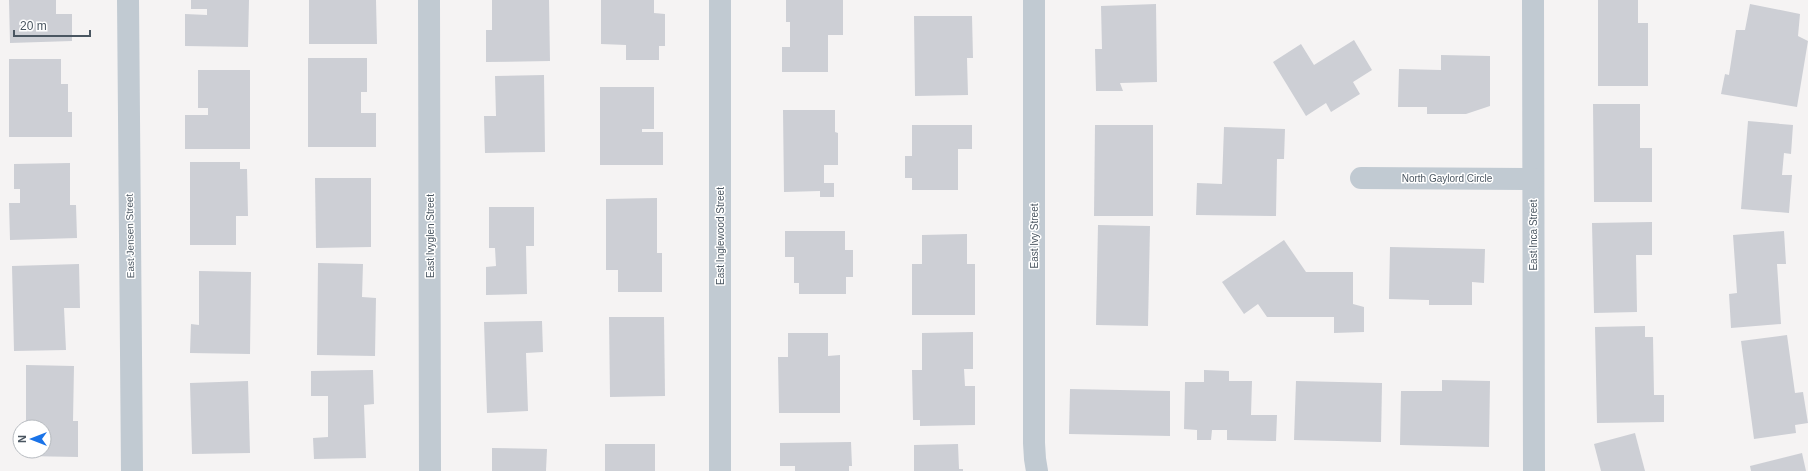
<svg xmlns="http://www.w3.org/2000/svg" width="1808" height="471" font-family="Helvetica,sans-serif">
<rect width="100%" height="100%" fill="#f5f3f3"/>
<!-- building -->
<g fill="#cdcfd5">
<path d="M 9,0 L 56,0 L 56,14 L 72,14 L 72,41 L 10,43 Z"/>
<path d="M 191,0 L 249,0 L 248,47 L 185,46 L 185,14 L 207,15 L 207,9 L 191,9 Z"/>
<path d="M 309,0 L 376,0 L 377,44 L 309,44 Z"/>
<path d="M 492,0 L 549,0 L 550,61 L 486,62 L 486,30 L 492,30 Z"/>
<path d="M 601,0 L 654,0 L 654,13 L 665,14 L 665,46 L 659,46 L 659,60 L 626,60 L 626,45 L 601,44 Z"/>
<path d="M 786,0 L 843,0 L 843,35 L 828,35 L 828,72 L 782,72 L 782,47 L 790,47 L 790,22 L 786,22 Z"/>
<path d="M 1598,0 L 1638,0 L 1638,23 L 1648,23 L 1648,86 L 1598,86 Z"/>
<path d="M 1156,4 L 1157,82 L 1120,83 L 1123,91 L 1096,91 L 1095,49 L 1102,49 L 1101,6 Z"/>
<path d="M 1750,4 L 1800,14 L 1798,36 L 1808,41 L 1797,107 L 1721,94 L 1725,74 L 1729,75 L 1736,30 L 1745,30 Z"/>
<path d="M 914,16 L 972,16 L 973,58 L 967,58 L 968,95 L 915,96 Z"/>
<path d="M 1354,40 L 1372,70 L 1353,82 L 1360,94 L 1331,112 L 1326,103 L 1306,116 L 1273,62 L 1301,44 L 1314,65 Z"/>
<path d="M 1441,55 L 1490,56 L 1490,106 L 1466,114 L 1427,114 L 1427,107 L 1398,107 L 1399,69 L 1441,70 Z"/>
<path d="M 308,58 L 367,58 L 367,92 L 361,92 L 361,113 L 376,113 L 376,147 L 308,147 Z"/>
<path d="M 9,59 L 61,59 L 61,84 L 68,84 L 68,112 L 72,112 L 72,137 L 9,137 Z"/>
<path d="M 198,70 L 250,70 L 250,149 L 185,149 L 185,115 L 208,115 L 208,108 L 198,108 Z"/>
<path d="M 544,75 L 545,152 L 485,153 L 484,116 L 496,116 L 495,76 Z"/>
<path d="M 600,87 L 654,87 L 654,129 L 642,129 L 642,132 L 663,132 L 663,165 L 600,165 Z"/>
<path d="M 1593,104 L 1640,104 L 1640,148 L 1652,148 L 1652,202 L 1594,202 Z"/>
<path d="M 783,110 L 835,110 L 835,132 L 838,133 L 838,165 L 824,165 L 824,183 L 834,183 L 834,197 L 820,197 L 820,191 L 784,192 Z"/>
<path d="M 1748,121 L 1793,125 L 1791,154 L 1784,153 L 1782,175 L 1792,175 L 1789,213 L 1741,209 Z"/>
<path d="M 912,125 L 972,125 L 972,149 L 958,149 L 958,190 L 912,190 L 912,178 L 905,178 L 905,156 L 912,156 Z"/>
<path d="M 1095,125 L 1153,125 L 1153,216 L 1094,216 Z"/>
<path d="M 1224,127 L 1285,129 L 1284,159 L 1277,159 L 1276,216 L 1196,215 L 1197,183 L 1222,184 Z"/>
<path d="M 190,162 L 240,162 L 240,169 L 247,169 L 248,216 L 236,216 L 236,245 L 190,245 Z"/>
<path d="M 70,163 L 70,205 L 76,205 L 77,238 L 10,240 L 9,203 L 20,203 L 20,189 L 14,189 L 14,164 Z"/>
<path d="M 315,178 L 371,178 L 371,247 L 316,248 Z"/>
<path d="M 657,198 L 657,253 L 662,253 L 662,292 L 618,292 L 618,270 L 606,270 L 606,199 Z"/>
<path d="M 489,207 L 534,207 L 534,246 L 526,246 L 527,294 L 486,295 L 486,267 L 496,266 L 495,248 L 489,248 Z"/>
<path d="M 1652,222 L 1652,255 L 1636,255 L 1637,312 L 1594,313 L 1592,223 Z"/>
<path d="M 1098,225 L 1150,226 L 1148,326 L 1096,325 Z"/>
<path d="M 785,231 L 845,231 L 845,250 L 853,250 L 853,277 L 846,277 L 846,294 L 799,294 L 799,283 L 794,283 L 794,257 L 785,257 Z"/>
<path d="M 1784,231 L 1786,264 L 1777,264 L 1781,324 L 1731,328 L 1729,294 L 1737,293 L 1733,235 Z"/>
<path d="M 967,234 L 967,264 L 975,264 L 975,315 L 912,315 L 912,264 L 922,264 L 922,235 Z"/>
<path d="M 1284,240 L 1306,272 L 1353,272 L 1353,304 L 1364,307 L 1364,332 L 1334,333 L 1334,317 L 1267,317 L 1258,304 L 1244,314 L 1222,282 Z"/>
<path d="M 1390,247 L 1485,249 L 1484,283 L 1472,282 L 1472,305 L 1429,305 L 1429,300 L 1389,299 Z"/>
<path d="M 318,263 L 363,264 L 362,297 L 376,298 L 375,356 L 317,355 Z"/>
<path d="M 79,264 L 80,308 L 64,308 L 66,350 L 14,351 L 12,266 Z"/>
<path d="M 199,271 L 251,272 L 250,354 L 190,353 L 191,324 L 199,325 Z"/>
<path d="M 609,317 L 664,317 L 665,396 L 610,397 Z"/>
<path d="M 542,321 L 543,352 L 526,353 L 528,411 L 487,413 L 484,322 Z"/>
<path d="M 1645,326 L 1645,337 L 1653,337 L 1654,395 L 1664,395 L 1664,422 L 1597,423 L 1595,327 Z"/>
<path d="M 973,332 L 973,369 L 964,369 L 965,386 L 975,386 L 975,425 L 920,426 L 920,420 L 913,420 L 912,370 L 922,370 L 922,333 Z"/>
<path d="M 788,333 L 828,333 L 828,356 L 840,355 L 840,413 L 779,413 L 778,357 L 788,357 Z"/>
<path d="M 1787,335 L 1795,393 L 1803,392 L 1808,423 L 1795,425 L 1796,433 L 1754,439 L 1741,341 Z"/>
<path d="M 26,365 L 74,366 L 73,421 L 78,421 L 78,457 L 26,456 L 26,451 L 44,451 L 44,427 L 26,427 Z"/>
<path d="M 373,370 L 374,404 L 364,405 L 366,458 L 314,459 L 313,438 L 328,437 L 328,396 L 311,396 L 311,371 Z"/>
<path d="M 1204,370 L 1229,371 L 1229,381 L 1252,381 L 1251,415 L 1277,415 L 1276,441 L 1227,440 L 1227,430 L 1212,430 L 1211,440 L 1197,440 L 1197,430 L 1184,429 L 1185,382 L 1204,382 Z"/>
<path d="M 1442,380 L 1490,381 L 1489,447 L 1400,445 L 1401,391 L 1442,391 Z"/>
<path d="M 248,381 L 250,453 L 192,454 L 190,383 Z"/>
<path d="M 1296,381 L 1382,383 L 1381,442 L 1294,440 Z"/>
<path d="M 1070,389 L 1170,391 L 1170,436 L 1069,434 Z"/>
<path d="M 1635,433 L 1645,471 L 1601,471 L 1594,444 Z"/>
<path d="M 851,442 L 852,466 L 849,466 L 849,471 L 795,471 L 795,466 L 780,466 L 780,443 Z"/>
<rect x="605" y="444" width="50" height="27"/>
<path d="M 958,444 L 959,469 L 963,469 L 963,471 L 914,471 L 914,445 Z"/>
<path d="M 492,448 L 547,449 L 546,471 L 492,471 Z"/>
<path d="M 1802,453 L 1806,471 L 1751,471 L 1750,466 Z"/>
</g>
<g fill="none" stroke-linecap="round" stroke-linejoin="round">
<!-- minor -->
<g stroke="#c1cad2" stroke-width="22">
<path d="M 128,0 L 132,471"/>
<path d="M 429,0 L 430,471"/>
<path d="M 720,0 L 720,471"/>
<path d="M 1034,0 L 1034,443 L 1035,459 L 1037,471"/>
<path d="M 1533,0 L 1534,471"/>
<path d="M 1361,178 L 1533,179"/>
</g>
</g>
<g text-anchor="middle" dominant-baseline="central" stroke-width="3" stroke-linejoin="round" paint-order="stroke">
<!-- street labels -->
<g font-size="10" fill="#4a5661" stroke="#fff">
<text x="1447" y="178">North Gaylord Circle</text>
<text transform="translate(1533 235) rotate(-90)">East Inca Street</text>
<text transform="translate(130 236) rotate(-91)">East Jensen Street</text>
<text transform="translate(430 236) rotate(-90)">East Ivyglen Street</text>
<text transform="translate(720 236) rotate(-90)">East Inglewood Street</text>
<text transform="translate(1034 236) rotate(-90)">East Ivy Street</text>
</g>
</g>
<!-- north arrow -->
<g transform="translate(32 439) rotate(270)"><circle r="19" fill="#ffffff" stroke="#b7bbc0"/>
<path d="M0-3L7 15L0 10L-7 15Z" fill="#1a73e8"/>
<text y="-6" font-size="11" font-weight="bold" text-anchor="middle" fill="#4a5661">N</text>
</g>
<!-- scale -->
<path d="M14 30v6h76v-6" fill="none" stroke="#4a5661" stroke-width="2"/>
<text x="20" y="30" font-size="12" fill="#4a5661" stroke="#ffffff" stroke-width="3" paint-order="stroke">20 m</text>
</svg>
